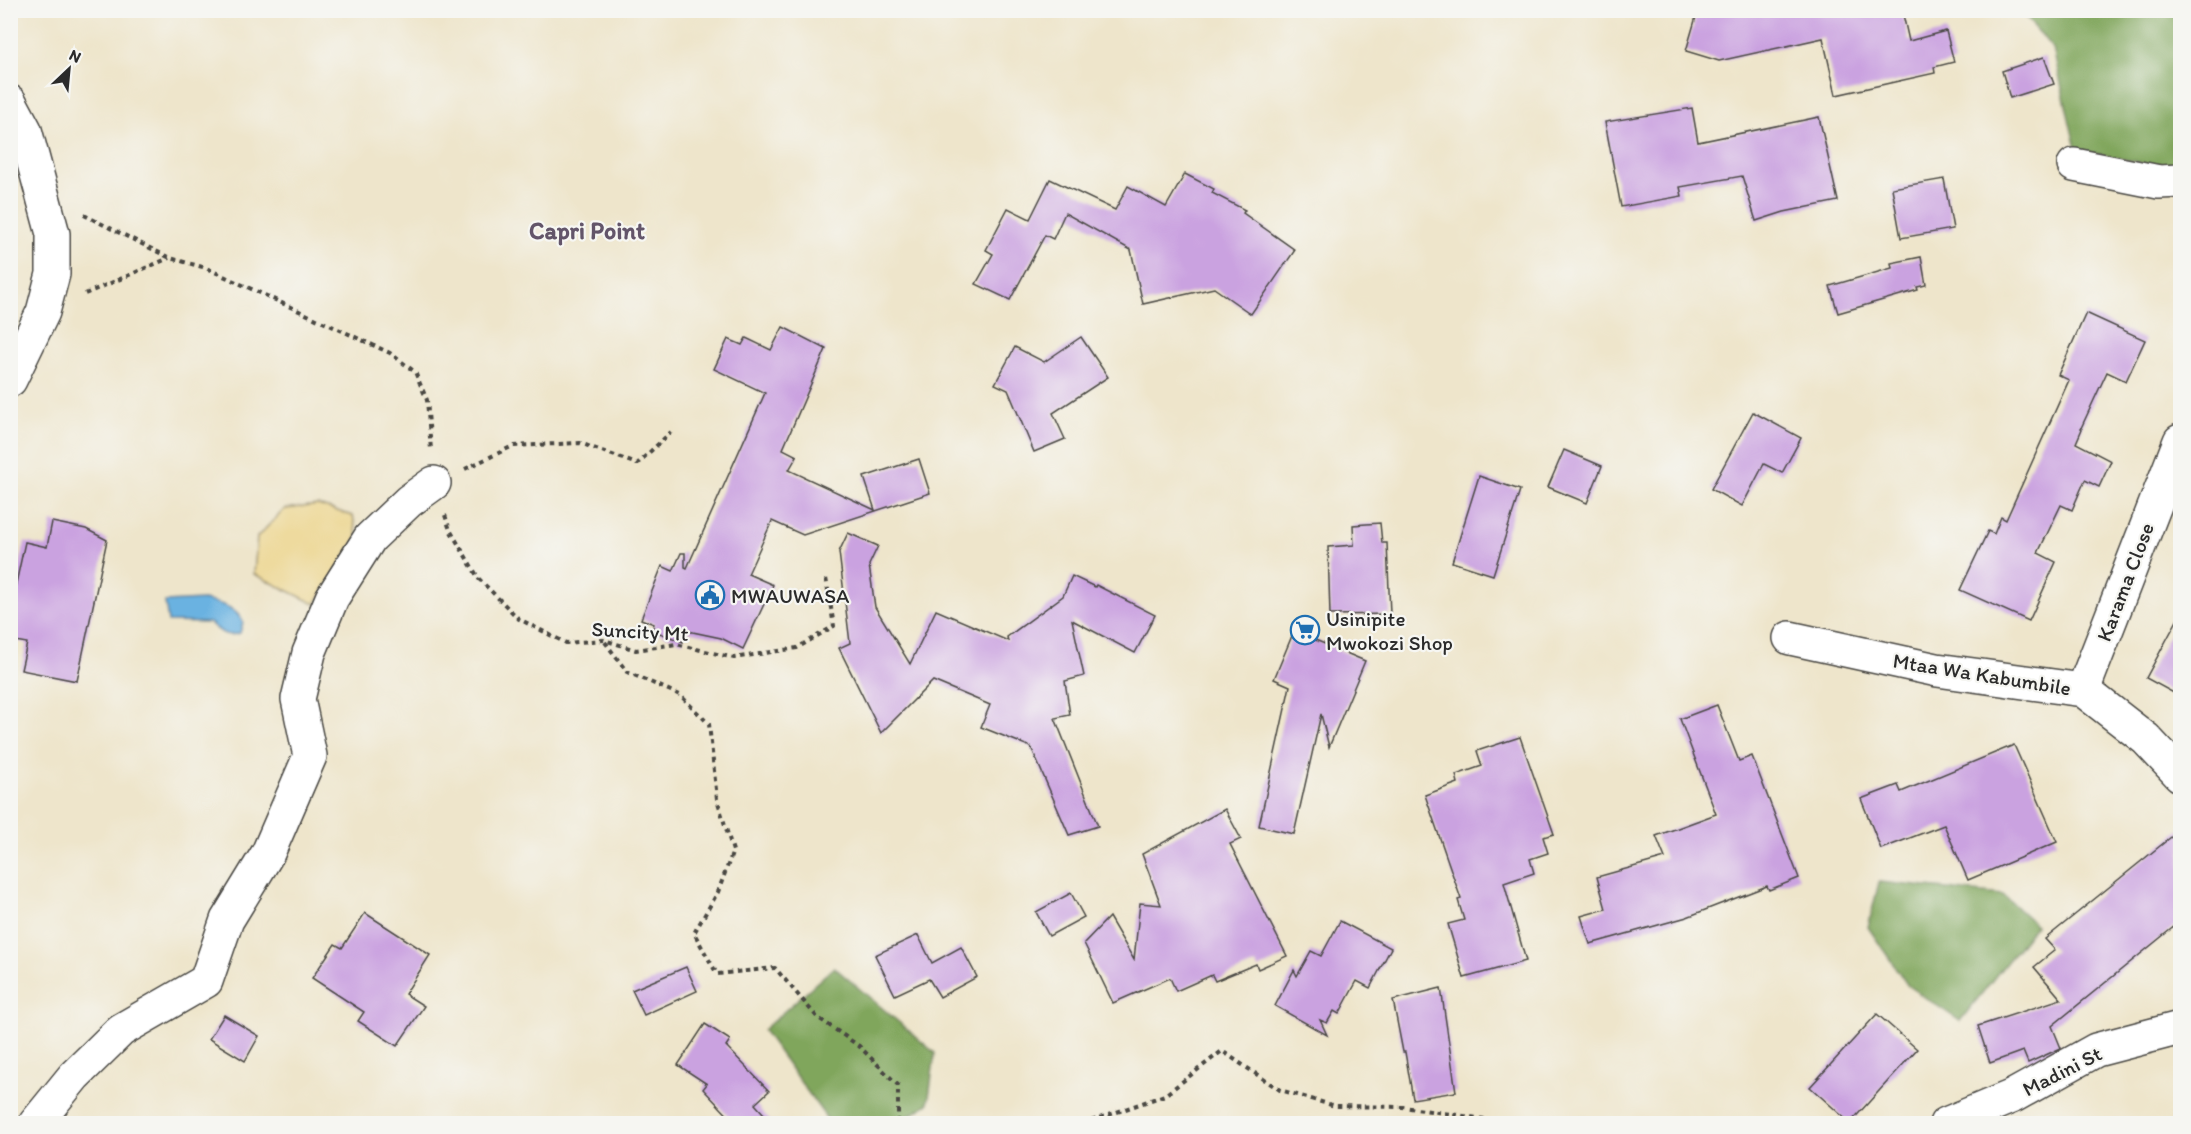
<svg xmlns="http://www.w3.org/2000/svg" width="2191" height="1134" font-family="Itim,sans-serif">
<rect width="100%" height="100%" fill="#f6f6f2"/>
<filter id="ink" filterUnits="userSpaceOnUse"><feTurbulence type="fractalNoise" baseFrequency=".0167" numOctaves="2"/><feDisplacementMap in="SourceGraphic" scale="12" xChannelSelector="R" yChannelSelector="G"/><feConvolveMatrix kernelMatrix="1 2 1 2 8 2 1 2 1" color-interpolation-filters="sRGB"/></filter>
<filter id="wash" filterUnits="userSpaceOnUse"><feTurbulence type="fractalNoise" baseFrequency=".008" numOctaves="4" result="noise"/><feDisplacementMap in="SourceGraphic" scale="24" xChannelSelector="R" yChannelSelector="G"/><feGaussianBlur stdDeviation="1.35" result="paint"/><feColorMatrix in="noise" values="0 0 0 0 0 0 0 0 0 0 0 0 0 0 0 0 0 1.4 0 .05"/><feComposite in="paint" operator="in"/></filter>
<g filter="url(#wash)">
<rect width="100%" height="100%" fill="#eee5cb"/>
<!-- forest -->
<g fill="#80a65c" stroke="#566844" stroke-width="1.5">
<path d="M 2021,11 L 2180,11 L 2180,164 L 2161,167 L 2076,149 L 2053,49 Z"/>
<path d="M 1879,882 L 2003,895 L 2036,925 L 1960,1021 L 1908,986 L 1868,927 Z"/>
<path d="M 834,967 L 935,1053 L 928,1104 L 898,1123 L 830,1123 L 763,1030 Z"/>
</g>
<!-- sand -->
<path fill="#eeda9e" stroke="#8c8264" stroke-width="1.5" d="M 318,505 L 353,516 L 357,537 L 315,604 L 254,574 L 257,537 L 285,509 Z"/>
<!-- water -->
<path fill="#6ab2e1" stroke="#4a6e86" stroke-width="1.5" d="M 203,600 C 220,604 234,605 243,622 L 240,633 C 226,638 220,632 210,623 L 168,622 L 165,602 Z"/>
<g id="blocks">
<!-- building -->
<g fill="#caa2e0">
<path d="M 1698,10 L 1902,10 L 1909,41 L 1946,31 L 1954,62 L 1934,67 L 1935,73 L 1836,95 L 1823,38 L 1719,61 L 1686,51 Z"/>
<path d="M 2044,57 L 2054,84 L 2010,98 L 2002,71 Z"/>
<path d="M 1692,108 L 1698,142 L 1819,117 L 1838,201 L 1784,212 L 1756,221 L 1742,176 L 1680,187 L 1682,196 L 1621,207 L 1605,122 Z"/>
<path d="M 1185,174 L 1214,189 L 1212,193 L 1245,210 L 1243,213 L 1295,250 L 1251,314 L 1214,288 L 1143,304 L 1131,250 L 1065,213 L 1053,239 L 1045,235 L 1010,300 L 976,284 L 993,254 L 986,250 L 1008,208 L 1030,219 L 1050,179 L 1115,210 L 1128,186 L 1166,207 Z"/>
<path d="M 1944,179 L 1953,229 L 1901,238 L 1892,188 Z"/>
<path d="M 1921,257 L 1926,285 L 1917,287 L 1918,290 L 1838,313 L 1830,286 L 1892,268 L 1891,263 Z"/>
<path d="M 2086,313 L 2145,340 L 2126,381 L 2107,372 L 2081,428 L 2082,429 L 2076,443 L 2111,461 L 2099,487 L 2085,480 L 2072,510 L 2061,505 L 2038,553 L 2056,562 L 2029,621 L 1960,590 L 1988,531 L 1994,534 L 2001,517 L 2006,520 L 2069,380 L 2058,375 Z"/>
<path d="M 783,327 L 826,349 L 783,449 L 797,456 L 789,470 L 875,510 L 864,477 L 919,459 L 930,493 L 803,535 L 772,521 L 748,574 L 773,585 L 743,649 L 721,638 L 683,630 L 683,642 L 652,630 L 654,624 L 641,619 L 662,566 L 673,571 L 681,553 L 685,553 L 685,567 L 687,568 L 765,393 L 714,369 L 728,339 L 742,345 L 746,338 L 771,350 Z"/>
<path d="M 1081,337 L 1108,377 L 1053,413 L 1065,439 L 1034,452 L 1008,390 L 995,384 L 1015,347 L 1044,362 Z"/>
<path d="M 1753,412 L 1801,438 L 1782,473 L 1764,464 L 1742,506 L 1711,489 Z"/>
<path d="M 1564,450 L 1602,466 L 1587,503 L 1548,487 Z"/>
<path d="M 1479,476 L 1520,490 L 1493,575 L 1452,562 Z"/>
<path d="M 52,522 L 86,529 L 107,540 L 77,681 L 21,670 L 27,643 L 10,640 L 10,611 L 25,542 L 47,547 Z"/>
<path d="M 1380,523 L 1382,543 L 1387,543 L 1390,614 L 1330,615 L 1328,547 L 1354,545 L 1353,525 Z"/>
<path d="M 848,533 L 878,546 L 869,565 L 875,607 L 910,664 L 936,610 L 1008,641 L 1007,637 L 1063,596 L 1072,576 L 1095,587 L 1096,585 L 1155,615 L 1135,653 L 1072,620 L 1084,676 L 1065,681 L 1070,715 L 1055,718 L 1098,826 L 1069,835 L 1031,747 L 981,727 L 990,705 L 933,681 L 881,733 L 839,648 L 850,643 L 839,552 Z"/>
<path d="M 2181,613 L 2181,697 L 2146,678 Z"/>
<path d="M 1294,631 L 1365,661 L 1329,747 L 1321,714 L 1294,834 L 1259,826 L 1290,686 L 1274,679 Z"/>
<path d="M 1717,705 L 1739,761 L 1752,756 L 1799,878 L 1769,890 L 1767,886 L 1687,917 L 1590,944 L 1581,916 L 1606,909 L 1597,877 L 1665,858 L 1656,836 L 1716,814 L 1680,719 Z"/>
<path d="M 1520,737 L 1554,834 L 1543,837 L 1548,853 L 1530,859 L 1534,873 L 1504,883 L 1526,961 L 1464,978 L 1448,924 L 1464,920 L 1458,900 L 1461,899 L 1425,795 L 1458,783 L 1456,775 L 1482,766 L 1477,751 Z"/>
<path d="M 2014,745 L 2057,842 L 1968,880 L 1944,825 L 1881,849 L 1861,799 L 1898,785 L 1901,792 Z"/>
<path d="M 1225,809 L 1241,839 L 1230,844 L 1287,956 L 1258,969 L 1256,964 L 1215,981 L 1212,975 L 1176,991 L 1170,978 L 1113,1003 L 1084,943 L 1109,917 L 1134,960 L 1140,903 L 1161,905 L 1142,854 Z"/>
<path d="M 2181,829 L 2181,921 L 2052,1026 L 2061,1048 L 2028,1063 L 2023,1051 L 1990,1063 L 1978,1026 L 2061,999 L 2034,967 L 2055,950 L 2045,939 Z"/>
<path d="M 1071,893 L 1084,917 L 1049,936 L 1036,912 Z"/>
<path d="M 365,913 L 430,955 L 405,994 L 424,1006 L 397,1046 L 358,1021 L 364,1012 L 312,978 L 335,944 L 342,948 Z"/>
<path d="M 1340,921 L 1391,948 L 1370,988 L 1357,981 L 1339,1014 L 1334,1011 L 1327,1023 L 1320,1020 L 1327,1035 L 1275,1006 L 1294,970 L 1297,976 L 1311,951 L 1321,956 Z"/>
<path d="M 918,935 L 932,963 L 961,947 L 977,977 L 940,997 L 929,979 L 895,995 L 875,955 Z"/>
<path d="M 686,967 L 697,991 L 644,1015 L 632,990 Z"/>
<path d="M 1441,988 L 1456,1092 L 1413,1099 L 1405,1052 L 1403,1052 L 1393,1000 Z"/>
<path d="M 1877,1014 L 1917,1049 L 1850,1123 L 1810,1087 Z"/>
<path d="M 224,1015 L 259,1036 L 245,1061 L 209,1039 Z"/>
<path d="M 705,1024 L 730,1040 L 726,1046 L 769,1091 L 755,1104 L 773,1124 L 736,1124 L 703,1089 L 707,1084 L 678,1065 Z"/>
</g>
</g>
</g>
<g filter="url(#ink)">
<use href="#blocks" fill-opacity="0" stroke="#484743" stroke-width="1.5"/>
<g fill="none" stroke-linecap="round" stroke-linejoin="round">
<!-- minor casing -->
<g stroke="#484743" stroke-width="36">
<g id="minor">
<path d="M 10,102 L 25,130 L 53,234 L 53,274 L 43,312 L 10,380"/>
<path d="M 2074,165 L 2159,182 L 2180,181"/>
<path d="M 1790,638 L 1937,670 L 2083,690 L 2146,739 L 2180,775"/>
<path d="M 2083,690 L 2180,441"/>
<path d="M 35,1124 L 74,1076 L 121,1030 L 206,981 L 227,920 L 268,853 L 310,756 L 298,699 L 309,653 L 332,598 L 370,538 L 409,501 L 434,483"/>
<path d="M 1946,1124 L 2013,1096 L 2096,1050 L 2180,1028"/>
</g>
</g>
<!-- path -->
<g stroke="#484743" stroke-width="4" stroke-dasharray="4.5 4.5" stroke-linecap="butt">
<path d="M 84,215 L 170,258 L 206,268 L 390,353 L 415,372 L 427,400 L 431,450"/>
<path d="M 85,294 L 169,258"/>
<path d="M 465,469 L 513,446 L 580,443 L 637,464 L 671,432"/>
<path d="M 445,515 L 450,530 L 479,579 L 519,619 L 566,643 L 604,640 L 636,650 L 676,644 L 734,658 L 797,648 L 834,626 L 826,578"/>
<path d="M 605,642 L 627,672 L 680,695 L 709,724 L 717,799 L 733,851 L 718,892 L 694,933 L 717,974 L 775,968 L 817,1017 L 859,1046 L 898,1085 L 898,1124"/>
<path d="M 1083,1124 L 1165,1095 L 1222,1051 L 1280,1090 L 1335,1106 L 1403,1107 L 1518,1124"/>
</g>
<!-- minor -->
<use href="#minor" stroke="#fff" stroke-width="33"/>
</g>
</g>
<!-- icons -->
<defs>
<g id="civic-ring" transform="scale(1.5)"><circle r="9.5" fill="#f6f6f2" stroke="#1f6fb2" stroke-width="1.5"/><path d="M-.6-6.5H3V-4.5H.6V-3L4-1V1h2V6H-6V1h2V-1L-.6-3ZM-1.2 2.5V6h2.4V2.5Z" fill="#1f6fb2"/></g>
<g id="supermarket-ring" transform="scale(1.5)"><circle r="9.5" fill="#f6f6f2" stroke="#1f6fb2" stroke-width="1.5"/><path d="M-6-5.5h2.5l.6 2H6L4.5 2H-2.5L-4.4-4H-6ZM-1.5 3.2a1.3 1.3 0 1 0 .1 0ZM3 3.2a1.3 1.3 0 1 0 .1 0Z" fill="#1f6fb2"/></g>
</defs>
<g fill-rule="evenodd">
<use href="#civic-ring" x="710" y="595"/>
<use href="#supermarket-ring" x="1305" y="630"/>
</g>
<g text-anchor="middle" dominant-baseline="central" stroke-width="4.5" stroke-linejoin="round" paint-order="stroke">
<!-- street labels -->
<g font-size="21" fill="#2b2b2b" stroke="#f6f6f2">
<text transform="translate(2125 582) rotate(-69)">Karama Close</text>
<text transform="translate(640 631) rotate(3)">Suncity Mt</text>
<text transform="translate(1982 674) rotate(9)">Mtaa Wa Kabumbile</text>
<text transform="translate(2062 1071) rotate(-27)">Madini St</text>
</g>
<!-- poi labels -->
<g font-size="21" fill="#2b2b2b" stroke="#f6f6f2" text-anchor="start">
<text x="731" y="595">MWAUWASA</text>
<text x="1326" y="618">Usinipite<tspan x="1326" dy="24">Mwokozi Shop</tspan></text>
</g>
<!-- quarter labels -->
<g font-size="24" font-weight="bold" fill="#63556a" stroke="#f6f6f2">
<text x="587" y="230">Capri Point</text>
</g>
</g>
<!-- margin -->
<rect width="2191" height="1134" fill="none" stroke="#f6f6f2" stroke-width="36"/>
<!-- north arrow -->
<g transform="translate(69 69) rotate(26)" stroke="#f6f6f2" stroke-width="4.5" paint-order="stroke">
<path d="M0-4.5L10 22L0 15L-10 22Z" fill="#2b2b2b"/>
<text y="-9" font-size="16" font-weight="bold" text-anchor="middle" fill="#2b2b2b">N</text>
</g>
</svg>
